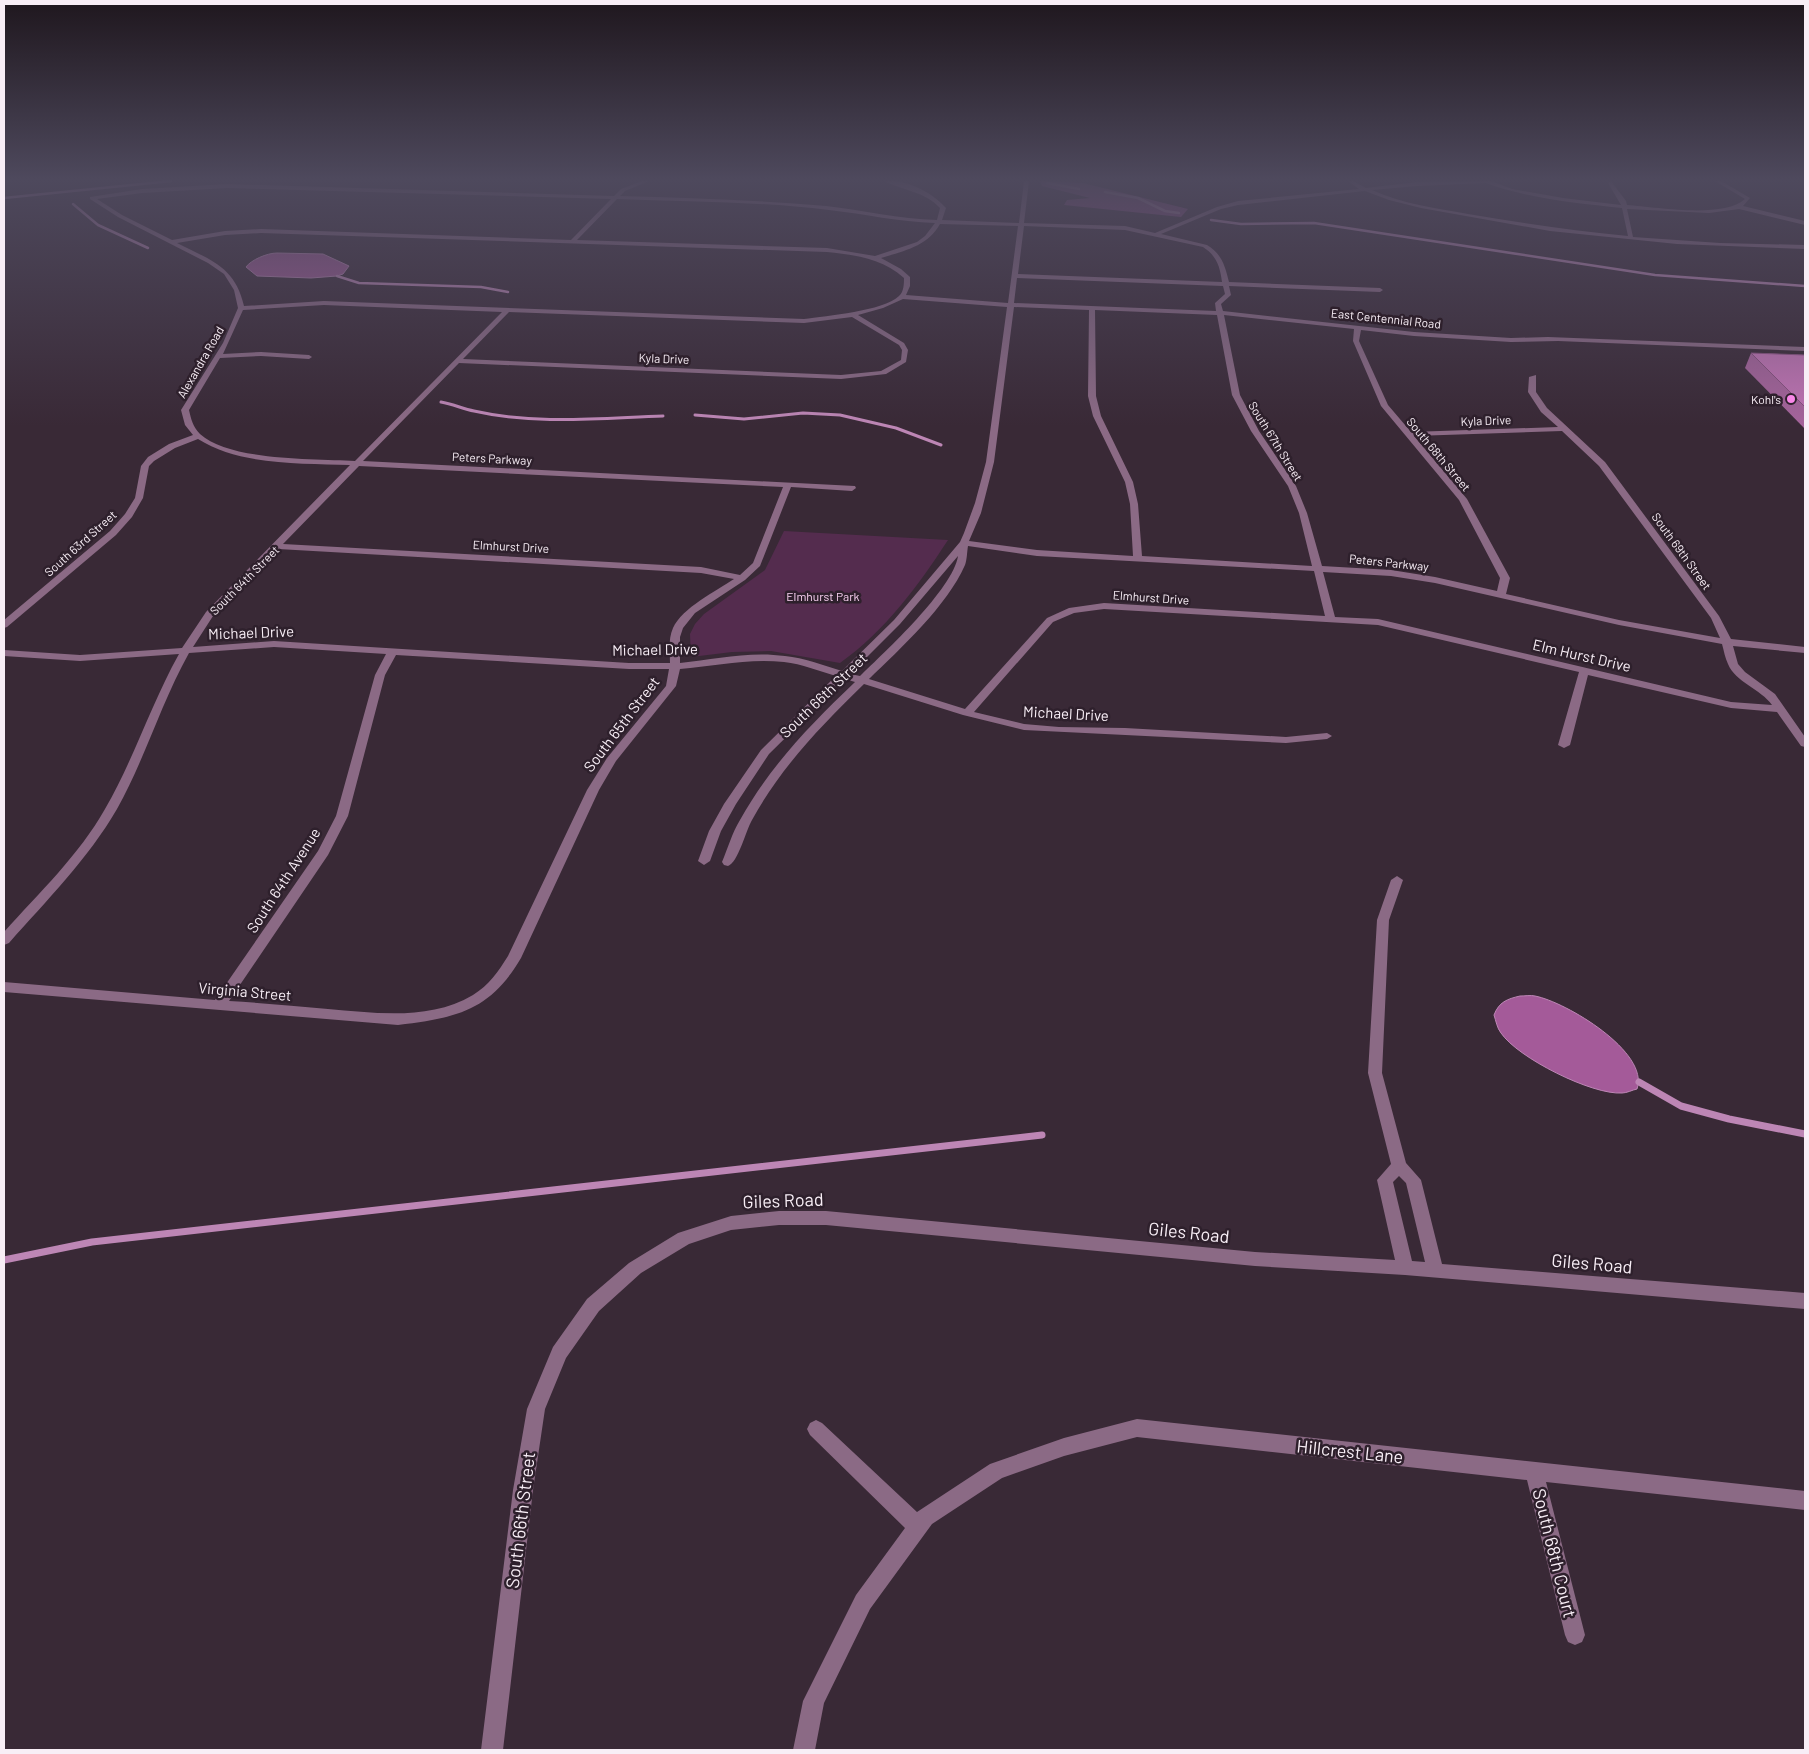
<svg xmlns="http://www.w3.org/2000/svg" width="1809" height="1754" font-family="Barlow,sans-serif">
<rect width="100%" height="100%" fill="#392936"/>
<!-- green -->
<path fill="#542c4e" d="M 784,531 L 948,540 C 918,586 885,631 840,663 L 771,651 L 732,652 L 691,657 L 690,634 L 695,624 L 704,614 L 765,570 Z"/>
<!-- forest -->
<path fill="#924a88" d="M 1040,181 L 1083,183 L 1188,209 L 1181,217 L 1064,205 L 1067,200 L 1090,198 L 1042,186 Z"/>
<!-- water -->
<g fill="#a45a99" stroke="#bd86b5">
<path d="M 277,253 L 323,254 L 349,266 L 343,274 L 337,276 L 311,278 L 257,276 L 246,267 C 251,260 267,253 277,253 Z"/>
<path d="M 1520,996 C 1525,996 1531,995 1535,996 C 1566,1002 1650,1052 1637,1089 C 1632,1090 1627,1093 1622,1093 C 1592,1095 1518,1058 1501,1033 C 1497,1028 1496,1021 1494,1015 C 1499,1002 1507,999 1520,996 Z"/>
</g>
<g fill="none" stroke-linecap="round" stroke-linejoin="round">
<!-- stream-far2 -->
<g stroke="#bd86b5" stroke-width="2.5">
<path d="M 1047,183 L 1079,189"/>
<path d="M 1105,192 L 1138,198 L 1165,211 L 1179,213"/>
<path d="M 4,198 L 171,181"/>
<path d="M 73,204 L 98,225 L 148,248"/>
<path d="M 1211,220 L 1241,224 L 1314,223 L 1655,275 L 1805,286"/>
<path d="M 337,276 L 359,283 L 481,287 L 508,292"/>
</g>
<!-- stream-far1 -->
<g stroke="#bd86b5" stroke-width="3">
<path d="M 441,402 C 453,404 463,409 474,411 C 535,425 601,418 663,416"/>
<path d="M 695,415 L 744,419 L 803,413 L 840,415 L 896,428 L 941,445"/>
</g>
<!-- stream -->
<g stroke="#bd86b5" stroke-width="7">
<path d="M 1639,1082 L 1681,1106 L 1729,1119 L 1805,1134"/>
<path d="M 4,1260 L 92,1242 L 1042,1135"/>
</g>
<!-- minor -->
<g fill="#8b6a85" fill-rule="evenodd">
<path d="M 642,181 L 649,181 L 625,191 L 620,196 C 689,198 758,200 826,206 C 863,210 899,219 937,220 L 940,208 C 924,191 904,191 884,181 C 906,179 932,192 946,208 L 942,220 L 1019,223 L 1024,181 L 1029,181 L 1024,223 L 1125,226 L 1155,233 L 1217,207 L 1238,201 L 1359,189 L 1348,181 L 1353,181 L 1366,188 L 1417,182 L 1491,181 L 1512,189 L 1563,198 L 1621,205 L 1608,183 L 1611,181 L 1626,201 L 1627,205 C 1656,207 1723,219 1745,199 L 1715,181 L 1721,181 L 1750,198 L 1743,206 L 1805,221 L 1805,225 L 1739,209 L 1709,213 L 1627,209 L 1633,237 L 1720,243 L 1805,245 L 1805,249 L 1677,244 L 1550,231 L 1421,208 L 1389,200 L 1365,191 L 1238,205 L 1221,209 L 1161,234 L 1207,245 C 1222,254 1225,266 1229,282 L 1380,288 L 1383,290 L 1380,292 L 1229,286 L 1231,295 L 1221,304 L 1223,311 L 1414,332 L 1511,338 L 1548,337 L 1805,347 L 1805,351 L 1558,341 L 1511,342 L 1414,336 L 1361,330 L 1359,341 L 1388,405 L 1411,432 L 1558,427 L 1541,412 L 1528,392 L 1529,377 L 1536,375 L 1536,392 L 1547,408 L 1605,462 L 1719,616 L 1731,639 L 1805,647 L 1805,653 L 1733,646 L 1738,664 L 1745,672 L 1775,694 L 1805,737 L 1805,747 L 1801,746 L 1777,712 L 1731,708 L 1588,675 L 1570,745 L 1564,748 L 1558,745 L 1579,672 L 1378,625 L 1104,609 L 1074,613 L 1053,622 L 974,712 L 1024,724 L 1059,727 L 1125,728 L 1286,737 L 1327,733 L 1332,736 L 1327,739 L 1286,743 L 1024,730 L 963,715 L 864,684 C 821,726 781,767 752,820 C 746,830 738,863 728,866 L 724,865 L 722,862 C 728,848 732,833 740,820 C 770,766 811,724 855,682 L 845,679 L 769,754 L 736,804 L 721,831 L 710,861 L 704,865 L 698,861 L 709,831 L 724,804 L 761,750 L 836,676 C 819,671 802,664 784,662 C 749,658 714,666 680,669 L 676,686 L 616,761 L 599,790 L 521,958 C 490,1011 456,1018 398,1025 L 4,992 L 4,982 L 215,1000 L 318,851 L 336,816 L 375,675 L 386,654 L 274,647 L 189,653 C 161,703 145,759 117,809 C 88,859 46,901 9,943 L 4,945 L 4,932 C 39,893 79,855 105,809 C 134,759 151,704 179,654 L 80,661 L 4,656 L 4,650 L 80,655 L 182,648 L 206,612 L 350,465 C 301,463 241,466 198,439 L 175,448 L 154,461 L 149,466 L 143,498 L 132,517 L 116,535 L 7,627 L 4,628 L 4,620 L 110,531 L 125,514 L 135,498 L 141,466 L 148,457 L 169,444 L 193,435 L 185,425 L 181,410 L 223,343 L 238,308 L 234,290 L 224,274 L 208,263 L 118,217 L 90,199 L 90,197 L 142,189 L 227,184 L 614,196 L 621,189 ZM 1486,183 C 1530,199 1576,203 1622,208 L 1628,236 C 1574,231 1521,223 1468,214 C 1436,208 1402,204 1372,190 L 1417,186 ZM 227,188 L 611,199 L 571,240 L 261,229 L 225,231 L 172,240 L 122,215 L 97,199 L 142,193 ZM 617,199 C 687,202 759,201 829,210 C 865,214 899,222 935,223 L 925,236 L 917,242 L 875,256 L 827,248 L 577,240 ZM 940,224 L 1018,226 L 1008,303 L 906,295 L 910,286 L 910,277 L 901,269 L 881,258 C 904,251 928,246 940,224 ZM 1024,226 L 1125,230 L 1203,247 C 1217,256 1220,267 1222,282 L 1018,274 ZM 261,233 L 827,252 C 855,255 882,258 904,278 C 904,283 904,292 899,296 C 883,311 827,316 804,319 L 324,301 L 244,306 C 235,266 210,260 177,243 L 225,235 ZM 1017,278 L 1223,286 L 1225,294 L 1215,303 L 1216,311 L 1014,303 ZM 903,299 L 1007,307 L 986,462 L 975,503 L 964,533 L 960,542 L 894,620 L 842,671 C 823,665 804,658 785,656 C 750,651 715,659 680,663 L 680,637 L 683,628 L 695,613 L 745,580 L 760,566 L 791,487 L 852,491 L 856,488 L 855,486 L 363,461 L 459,363 L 841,379 L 886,374 L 906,362 L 908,350 L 904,343 L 858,315 L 883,308 ZM 324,305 L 502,312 L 355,461 C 316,459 229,461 200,434 C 193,427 191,419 189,410 L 220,358 L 261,356 L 309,359 L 312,357 L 309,355 L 261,352 L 223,354 L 243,310 ZM 1014,307 L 1089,310 L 1088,396 L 1093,416 L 1125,482 L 1130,504 L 1133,556 L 1037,550 L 969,541 L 981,513 L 994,462 ZM 1095,310 L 1217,315 L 1232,395 L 1251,431 L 1288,486 L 1299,513 L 1312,566 L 1142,556 L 1138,504 L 1133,482 L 1101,416 L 1096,396 ZM 509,312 L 804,323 L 852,317 L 899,345 L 902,350 L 901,360 L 881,371 L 841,375 L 463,359 ZM 1224,315 L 1354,329 L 1353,341 L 1381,406 L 1459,500 L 1500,578 L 1497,591 L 1435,577 L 1391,570 L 1322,566 L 1307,513 L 1296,486 L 1259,431 L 1240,395 ZM 1562,431 L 1599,466 L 1711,618 L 1720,638 L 1619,620 L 1506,594 L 1510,578 L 1467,499 L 1414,436 ZM 359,466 L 783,487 L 753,563 L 740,575 L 701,567 L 283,544 ZM 968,546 L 1037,556 L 1314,571 L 1325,616 L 1104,603 L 1069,608 L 1047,618 L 965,709 L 869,679 C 901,648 947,606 965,565 C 967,560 967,552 968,546 ZM 278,549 L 701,573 L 734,579 C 716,591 682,608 673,628 C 668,639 670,652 670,663 L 629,663 L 274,641 L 193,647 L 213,616 ZM 958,556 C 953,589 885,652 860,676 L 850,674 L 900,624 ZM 1323,572 L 1391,576 L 1435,583 L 1619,625 L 1722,644 C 1724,651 1725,658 1728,664 C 1735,682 1761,689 1772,705 L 1731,702 L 1378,619 L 1335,617 ZM 396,655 L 629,669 L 669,669 L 666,686 L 607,758 L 587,790 L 508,956 C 498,972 489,985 473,995 C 429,1021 376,1013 328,1009 C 295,1006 262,1003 229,1001 L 328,855 L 348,816 L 385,675 Z"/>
<path d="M 1397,876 L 1403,880 L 1389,920 L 1382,1073 L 1406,1163 L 1421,1180 L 1442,1264 L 1805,1293 L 1805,1309 L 1405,1275 L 1255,1266 L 826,1225 L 779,1225 L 731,1230 L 689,1244 L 641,1273 L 599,1311 L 566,1358 L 545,1409 L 533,1490 L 503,1750 L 481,1750 L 513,1490 L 527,1409 L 553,1347 L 587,1299 L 629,1263 L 678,1233 L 731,1216 L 779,1211 L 826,1211 L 1255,1252 L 1395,1260 L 1377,1180 L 1391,1164 L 1368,1073 L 1377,920 L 1391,880 ZM 1399,1176 L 1406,1183 L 1425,1262 L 1412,1261 L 1393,1182 Z"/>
<path d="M 1137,1419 L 1805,1491 L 1805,1510 L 1546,1482 L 1585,1635 L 1582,1642 L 1575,1645 L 1568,1642 L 1565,1635 L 1527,1480 L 1137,1437 L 1064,1456 L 1002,1478 L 932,1524 L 870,1609 L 824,1703 L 815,1750 L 793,1750 L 803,1701 L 856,1595 L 905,1528 L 810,1435 L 807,1429 L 810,1423 L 816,1420 L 822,1423 L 917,1512 L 990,1464 L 1064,1438 Z"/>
</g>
</g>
<!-- wall -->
<path fill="#a5649b" d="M 1751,353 L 1805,355 L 1805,429 L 1745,368 Z"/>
<!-- building -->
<path fill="#c074b4" stroke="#86517e" d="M 1751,353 L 1805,355 L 1805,407 Z"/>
<!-- sky -->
<linearGradient id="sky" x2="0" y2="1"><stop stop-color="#1f171e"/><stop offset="0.42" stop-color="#4e495d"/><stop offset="1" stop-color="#4e495d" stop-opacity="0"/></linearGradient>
<rect width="1809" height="426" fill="url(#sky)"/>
<!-- markers -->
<circle fill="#f987e8" stroke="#2e202c" stroke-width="2" cx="1791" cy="399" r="5"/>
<g text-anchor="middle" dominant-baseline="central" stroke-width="5" stroke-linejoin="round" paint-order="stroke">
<!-- far-street labels -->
<g font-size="12" fill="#f8eef6" stroke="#2e202c">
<text transform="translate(1386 318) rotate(6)">East Centennial Road</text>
<text transform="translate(664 358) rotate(2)">Kyla Drive</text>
<text transform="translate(200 362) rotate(-60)">Alexandra Road</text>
<text transform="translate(1486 420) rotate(-2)">Kyla Drive</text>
<text transform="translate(1276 441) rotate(58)">South 67th Street</text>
<text transform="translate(1439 454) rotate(50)">South 68th Street</text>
<text transform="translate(492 458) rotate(3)">Peters Parkway</text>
<text transform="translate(80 543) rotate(-42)">South 63rd Street</text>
<text transform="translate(511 546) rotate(3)">Elmhurst Drive</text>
<text transform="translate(1682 551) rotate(54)">South 69th Street</text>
<text transform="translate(1389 562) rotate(6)">Peters Parkway</text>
<text transform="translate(244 580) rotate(-45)">South 64th Street</text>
<text transform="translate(1151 597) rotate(4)">Elmhurst Drive</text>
</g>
<!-- far-poi labels -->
<g font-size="12" fill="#f8eef6" stroke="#2e202c" text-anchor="end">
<text x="1781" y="399">Kohl's</text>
</g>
<!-- far-park labels -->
<g font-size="12" fill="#f9d0f1" stroke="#2e202c">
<text x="823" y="596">Elmhurst Park</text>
</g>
<!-- street labels -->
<g font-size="15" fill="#f8eef6" stroke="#2e202c">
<text transform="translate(251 632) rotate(-2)">Michael Drive</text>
<text transform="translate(655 649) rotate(-1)">Michael Drive</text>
<text transform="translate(1582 655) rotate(13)">Elm Hurst Drive</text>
<text transform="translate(823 695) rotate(-44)">South 66th Street</text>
<text transform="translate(1066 713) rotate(3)">Michael Drive</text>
<text transform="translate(621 724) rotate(-53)">South 65th Street</text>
<text transform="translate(283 880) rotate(-57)">South 64th Avenue</text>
<text transform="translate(245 991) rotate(5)">Virginia Street</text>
</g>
<!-- near-street labels -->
<g font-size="18" fill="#f8eef6" stroke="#2e202c">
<text transform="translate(783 1200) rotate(-2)">Giles Road</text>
<text transform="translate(1189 1232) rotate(6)">Giles Road</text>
<text transform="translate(1592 1263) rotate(5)">Giles Road</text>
<text transform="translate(1350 1451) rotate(6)">Hillcrest Lane</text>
<text transform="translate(520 1520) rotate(-83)">South 66th Street</text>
<text transform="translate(1555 1553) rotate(76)">South 68th Court</text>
</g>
</g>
<!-- border -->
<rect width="1809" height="1754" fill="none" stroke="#f8eef6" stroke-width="10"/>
</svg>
